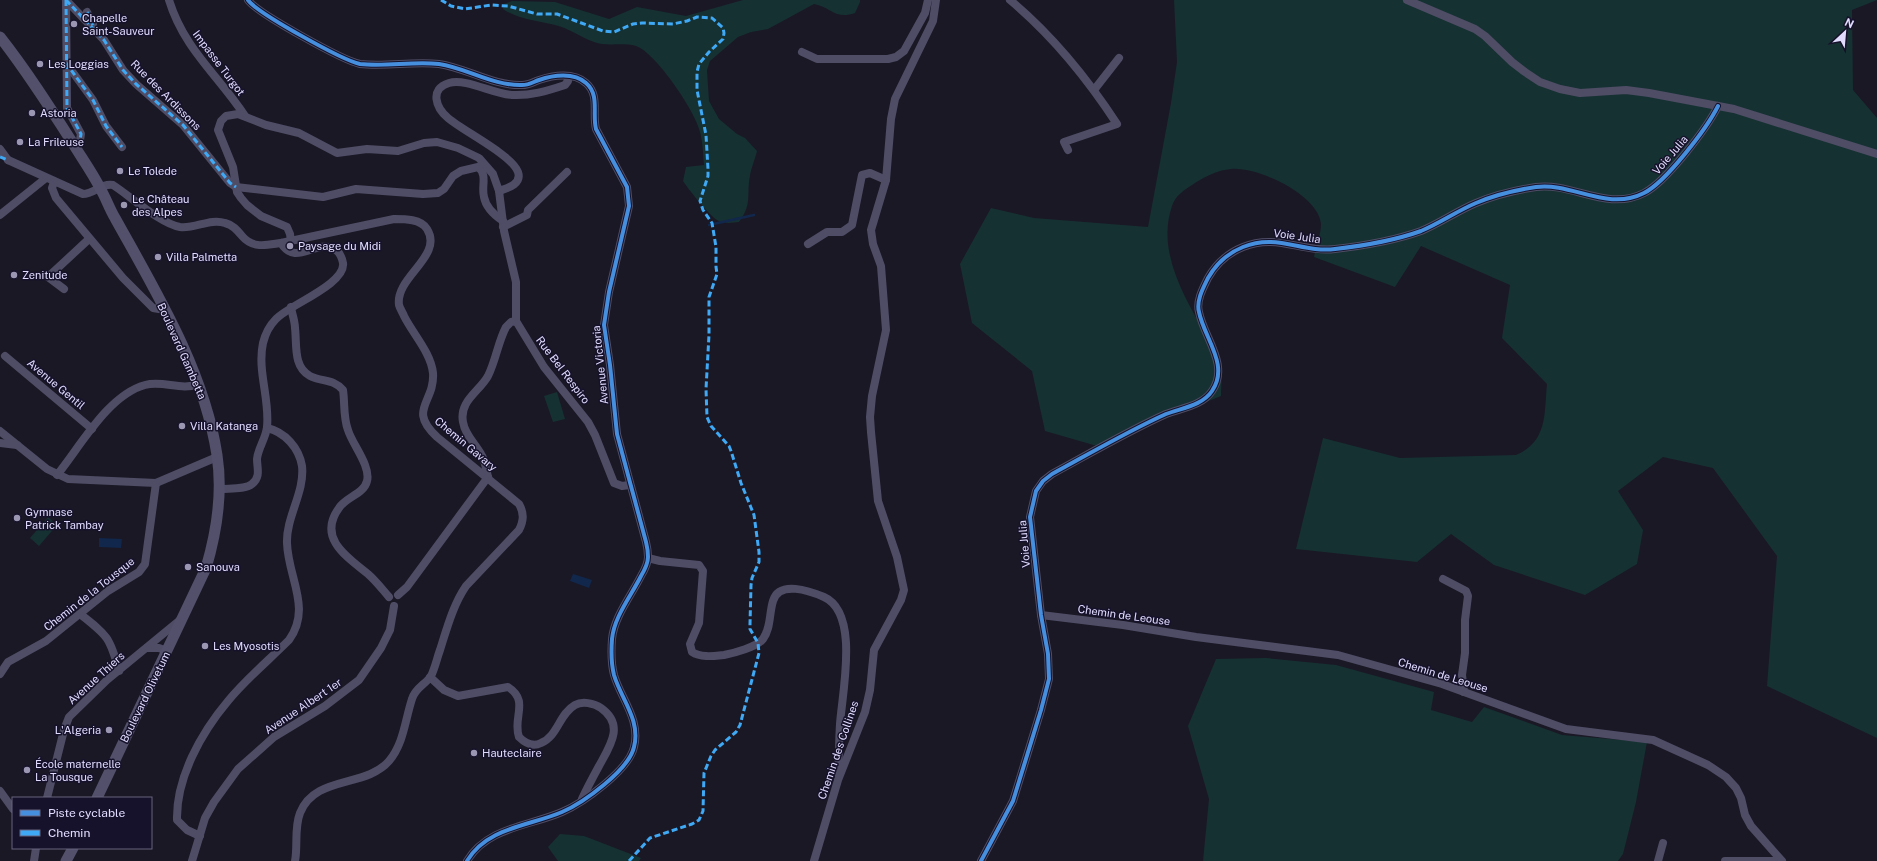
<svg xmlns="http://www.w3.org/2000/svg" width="1877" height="861" font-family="'Public Sans',sans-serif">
<rect width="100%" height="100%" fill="#1a1825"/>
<!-- green -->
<g fill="#163132">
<path d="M 743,0 L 860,0 L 860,2 L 855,13 C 835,20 831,7 814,4 L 768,29 L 751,32 L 738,37 L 710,61 L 707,70 L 709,101 L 719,119 L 737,134 L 745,138 L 757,151 C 755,160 751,168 750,176 C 746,196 753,203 739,222 C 732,223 723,224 717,220 C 710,216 688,189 683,181 L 686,167 L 704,165 C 703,155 703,143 700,132 C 696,112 655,52 636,46 C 622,42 607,47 594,42 C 580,37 569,28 555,25 C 539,21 517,19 503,9 L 504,4 L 512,1 L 555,2 L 609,19 L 637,7 L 686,16 Z"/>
<path d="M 1174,0 L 1877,0 L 1852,10 L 1853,90 L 1877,118 L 1877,738 L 1767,686 L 1777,556 L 1713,468 L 1663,457 L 1618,491 L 1643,530 L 1637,564 L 1585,595 L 1494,565 L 1451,534 L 1417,562 L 1296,549 L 1323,438 L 1400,458 L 1516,455 C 1548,441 1544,414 1547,384 L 1502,338 L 1510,285 L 1421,246 L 1395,287 L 1314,257 C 1316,247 1321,234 1321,224 C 1319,195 1257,166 1231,169 C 1217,170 1204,177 1192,185 C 1184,190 1175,196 1172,206 C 1156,253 1186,299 1208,339 C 1212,346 1217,354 1220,363 C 1223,372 1221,386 1221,396 L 1097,446 L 1045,431 L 1032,371 L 972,323 L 960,264 L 991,208 L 1034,218 L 1148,227 L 1171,103 L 1177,62 Z"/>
<path d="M 557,392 L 565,419 L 553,422 L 544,396 Z"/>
<path d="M 48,517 L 57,525 L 39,546 L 30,538 Z"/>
<path d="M 1266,658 L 1336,665 L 1434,692 L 1431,710 L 1472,722 L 1484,707 L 1562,735 L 1647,742 L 1636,802 L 1623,854 L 1618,861 L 1203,861 L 1209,799 L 1188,726 L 1216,659 Z"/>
<path d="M 560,834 L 584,836 L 641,858 L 639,861 L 558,861 L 548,847 Z"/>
</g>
<!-- water -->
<g fill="#11274c">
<path d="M 99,538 L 122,539 L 121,548 L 99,547 Z"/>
<path d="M 573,574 L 592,580 L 589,588 L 570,581 Z"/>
</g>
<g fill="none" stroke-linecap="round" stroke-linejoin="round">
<!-- stream -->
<path stroke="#11274c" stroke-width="2.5" d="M 709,225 L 754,215"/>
<!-- minor -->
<g stroke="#4f4d66" stroke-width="8">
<path d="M 66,0 L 104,40 L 123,70 L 136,84 L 183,125 L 230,183 L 236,187 L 323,197 L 356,189 L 423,194 L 438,193 L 444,189 L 453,176 L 461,171 L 478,167 C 488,175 481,186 484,197 C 486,208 494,215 503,221"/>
<path d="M 66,0 L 67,108 L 81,134 L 80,140 L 75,147"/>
<path d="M 169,0 C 184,49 218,75 245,116"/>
<path d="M 248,0 C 257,13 342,60 360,64 C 386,67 413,61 439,64 C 467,68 493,86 522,85 C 529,85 533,82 539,80 C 553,75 574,72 586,83 C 600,95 592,113 596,129 L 627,187 L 629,206 L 609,292 L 604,325 L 610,365 L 617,434 L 646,542 C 647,546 648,552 648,557 C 648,563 644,571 641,576 C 631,596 614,617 612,639 C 611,652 611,663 614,675 C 621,699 641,720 634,747 C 629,770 583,803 562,812 C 530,826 487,827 467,861"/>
<path d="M 1010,0 C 1052,35 1087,78 1117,124 L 1064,142 L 1068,150"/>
<path d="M 1407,0 L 1475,29 L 1485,36 L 1512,62 L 1525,72 L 1540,82 L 1560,89 L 1580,93 L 1626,90 L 1649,93 L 1734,109 L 1877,154"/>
<path d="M 87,12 L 93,24"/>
<path d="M 802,52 L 817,59 L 888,59 L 896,57 L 904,51 L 925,13 L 928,0"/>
<path d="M 66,63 L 93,100 L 106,126 L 122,147"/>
<path d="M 1094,90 L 1119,58"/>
<path d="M 0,149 L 8,160"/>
<path d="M 8,160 L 83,194 C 94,194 101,183 113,185 C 130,196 161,224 180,227 C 195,229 210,218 225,223 C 233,225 237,230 242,236 C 253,249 266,245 281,243 L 394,219 C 405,219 421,219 427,229 C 444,256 395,277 399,305 C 400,309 403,313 404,316 C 413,334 431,353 433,373 C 435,403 407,409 437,437 L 519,504 C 524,513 524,520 519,530 L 466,586 C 453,605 447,628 440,650 C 437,658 435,668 431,676 C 426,684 415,688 412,699 C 405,720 404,743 389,761 C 366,788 315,775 300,813 C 294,828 298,846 295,861"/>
<path d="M 54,182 L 52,188 L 56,198 L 123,278 L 153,308 L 165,310"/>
<path d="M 499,191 L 504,231 L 516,282 L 516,321 L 544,367 L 588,422 L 595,435 L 614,483 L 622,486 L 629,485"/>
<path d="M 0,215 L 46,178"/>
<path d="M 503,227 L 527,215 L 528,210 L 567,172"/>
<path d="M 291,241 L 290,234 L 287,227 L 261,216 L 247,205 L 241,198 L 237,192 L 233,167 L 218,130 L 221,121 L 226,116 L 238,114 L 266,125 L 299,133 L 337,153 L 367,149 L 398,151 L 424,143 L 437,142 L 458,148 L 479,158 L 493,174 L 499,191 C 508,188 522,184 518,172 C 512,155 463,131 448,118 C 436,108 429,89 449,83 C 466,78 493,94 512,95 C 530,96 547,91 565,85 L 568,81 L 567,76"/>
<path d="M 808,244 L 827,232 L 842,232 L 852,225 L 862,175 L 870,173 L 886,180"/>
<path d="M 64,289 L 48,277 L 89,239"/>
<path d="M 291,307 C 292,314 295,321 295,328 C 297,345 293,367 310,376 C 322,382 334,379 343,390 C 345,403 343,417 348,430 C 352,444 371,466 367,481 C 364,494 346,497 339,508 C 317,538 347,557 368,574 C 376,581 382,589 389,597"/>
<path d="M 5,356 L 92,429"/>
<path d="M 0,431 L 47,469 L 68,479 L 156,483 L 217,457"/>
<path d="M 0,443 L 17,445"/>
<path d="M 57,475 C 80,447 108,395 145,385 C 163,380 181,391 199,384"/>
<path d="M 488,477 C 486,469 485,460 481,454 C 475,443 465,435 463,422 C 459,401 479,392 488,376 C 496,360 498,342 506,327 L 511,322 L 516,321"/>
<path d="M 220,489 C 229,488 245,490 252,484 C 261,477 257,468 257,459 C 258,448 266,438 267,427 C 270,399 257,371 263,343 C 265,335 270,325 276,319 C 289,305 346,284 343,263 C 342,258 340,253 336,250 C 316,237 297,268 281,243"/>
<path d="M 648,558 L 660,561 L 699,565 L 703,571 L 699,623 L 690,644 L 692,652 C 701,658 714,656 724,655 C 734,653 757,647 763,639 C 771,628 769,614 773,601 C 779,580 810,591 824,597 C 860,613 842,693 840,724 C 839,740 839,757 838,773"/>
<path d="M 1443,579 L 1466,591 L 1468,596 L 1465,620 L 1465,653 L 1462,675 L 1464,692"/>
<path d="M 398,595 L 407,587 L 488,477"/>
<path d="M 80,614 C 107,635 110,637 119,671"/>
<path d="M 1041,615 L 1123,625 L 1196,637 L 1338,655 L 1442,684 L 1566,729 L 1653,740 L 1708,765 L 1726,777 L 1736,788 L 1741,798 L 1745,815 L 1751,826 L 1782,861"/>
<path d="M 147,648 L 159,648 L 167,651"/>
<path d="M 0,674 L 8,662 L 46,641 L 108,591 L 139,572 L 145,564 L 156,483"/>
<path d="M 430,677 L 444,690 L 458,696 L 508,687 C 530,701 512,718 519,737 C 525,743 533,747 541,743 C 558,736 559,714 575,705 C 582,701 594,703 601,708 C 625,725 610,746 599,766 C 593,777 587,788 582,799"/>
<path d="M 0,791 L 13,809"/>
<path d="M 47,798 L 64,730 L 69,717 L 107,680 L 180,620"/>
<path d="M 200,836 L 187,830 L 177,820 C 176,778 201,733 228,701 C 246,679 269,660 289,640 C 312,608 288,578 287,543 C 286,517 305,492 302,466 C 299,448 285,432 267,428"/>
<path d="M 34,861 L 36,848"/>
<path d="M 192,861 L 205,818 L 214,802 L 238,769 L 274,737 L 325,706 L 359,680 L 381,648 L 390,630 L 394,606"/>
<path d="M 814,861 L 838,780 L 865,712 L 870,690 L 874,650 L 901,600 L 904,590 L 897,557 L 878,501 L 871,432 L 870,417 L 872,396 L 886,330 L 881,266 L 873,244 L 871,230 L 886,180 L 891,119 L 895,99 L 933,21 L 936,0"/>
<path d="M 981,861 L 1013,801 L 1041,710 L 1049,679 L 1048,654 L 1041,615 L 1030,517 L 1036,491 L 1043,481 L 1052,474 C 1089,454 1128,431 1166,414 C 1181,408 1202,406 1212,391 C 1230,365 1204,338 1199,312 C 1196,301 1203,288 1208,278 C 1216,264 1228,253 1243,247 C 1277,233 1302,253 1335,249 C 1361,246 1396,240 1421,231 C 1440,223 1457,211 1476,203 C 1495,195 1516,190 1536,187 C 1572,182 1607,212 1644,193 C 1666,182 1707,128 1718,106"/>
<path d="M 1658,861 L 1663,843"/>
<path d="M 1725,861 L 1781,861"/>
</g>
<!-- secondary -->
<g stroke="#52506b" stroke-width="11">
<path d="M 0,37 C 26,70 49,106 72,142 C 81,157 92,172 100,188 C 106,198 109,208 115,218 C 156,292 204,370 217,455 C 223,494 217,531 206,568 L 97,798"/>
<path d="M 66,861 L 73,848"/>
</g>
<!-- quiet -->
<g stroke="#3fa9f5" stroke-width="3" stroke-dasharray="6 3" stroke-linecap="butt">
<path d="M 66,0 L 104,40 L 123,70 L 136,84 L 183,125 L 230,183 L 236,187"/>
<path d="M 66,0 L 67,108 L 81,134 L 80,140 L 75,147"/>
<path d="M 441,0 L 451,6 L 465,9 L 491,5 L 508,6 L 537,14 L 557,14 L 603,31 L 614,32 L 633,24 L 642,23 L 673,24 L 687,21 L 697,17 L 712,18 L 723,28 L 724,33 L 723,39 L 709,52 L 699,64 L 697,72 L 697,90 L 706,135 L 708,169 L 708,176 L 700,201 L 703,210 L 712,223 L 716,247 L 716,267 L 717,274 L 709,297 L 709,335 L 706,389 L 707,417 L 711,426 L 729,446 L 731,451 L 741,483 L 754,515 L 759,552 L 759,562 L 752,578 L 751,585 L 750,624 L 750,629 L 758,643 L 759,653 L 740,725 L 736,732 L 715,750 L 711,756 L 704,773 L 703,811 L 699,820 L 692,824 L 650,838 L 629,861"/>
<path d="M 87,12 L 93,25"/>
<path d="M 66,63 L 93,100 L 106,126 L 122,147"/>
<path d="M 0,157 L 8,160"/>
</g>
<!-- cycleway casing -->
<g stroke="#16122b" stroke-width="6">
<g id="cycleway">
<path d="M 248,0 C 257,13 342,60 360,64 C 386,67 413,61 439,64 C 467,68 493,86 522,85 C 529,85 533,82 539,80 C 553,75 574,72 586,83 C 600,95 592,113 596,129 L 627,187 L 629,206 L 609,292 L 604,325 L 610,365 L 617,434 L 646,542 C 647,546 648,552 648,557 C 648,563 644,571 641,576 C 631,596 614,617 612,639 C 611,652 611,663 614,675 C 621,699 641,720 634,747 C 629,770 583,803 562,812 C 530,826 487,827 467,861"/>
<path d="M 981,861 L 1013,801 L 1041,710 L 1049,679 L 1048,654 L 1041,615 L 1030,517 L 1036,491 L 1043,481 L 1052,474 C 1089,454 1128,431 1166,414 C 1181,408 1202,406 1212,391 C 1230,365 1204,338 1199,312 C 1196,301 1203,288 1208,278 C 1216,264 1228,253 1243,247 C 1277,233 1302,253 1335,249 C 1361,246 1396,240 1421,231 C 1440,223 1457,211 1476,203 C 1495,195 1516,190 1536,187 C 1572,182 1607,212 1644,193 C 1666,182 1707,128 1718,106"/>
</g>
</g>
<!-- cycleway -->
<use href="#cycleway" stroke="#468fdf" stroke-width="4"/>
</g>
<!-- markers -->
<g fill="#9b97b2" stroke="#16122b" stroke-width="1.5">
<circle cx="74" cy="24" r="4"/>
<circle cx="40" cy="64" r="4"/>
<circle cx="32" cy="113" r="4"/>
<circle cx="20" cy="142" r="4"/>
<circle cx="120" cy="171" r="4"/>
<circle cx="124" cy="205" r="4"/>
<circle cx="290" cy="246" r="4"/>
<circle cx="158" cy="257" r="4"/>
<circle cx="14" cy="275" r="4"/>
<circle cx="182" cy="426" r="4"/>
<circle cx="17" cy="518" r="4"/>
<circle cx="188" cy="567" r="4"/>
<circle cx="205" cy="646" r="4"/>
<circle cx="109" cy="730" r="4"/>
<circle cx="474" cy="753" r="4"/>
<circle cx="27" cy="770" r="4"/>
</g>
<g text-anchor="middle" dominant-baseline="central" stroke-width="3" stroke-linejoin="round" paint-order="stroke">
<!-- poi labels -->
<g font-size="11" fill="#e1dcfe" stroke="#16122b" text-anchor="start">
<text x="82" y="18">Chapelle<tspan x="82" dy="13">Saint-Sauveur</tspan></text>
<text x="48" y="64">Les Loggias</text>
<text x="40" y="113">Astoria</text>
<text x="28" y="142">La Frileuse</text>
<text x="128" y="171">Le Tolede</text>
<text x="132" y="199">Le Château<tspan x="132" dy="13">des Alpes</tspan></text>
<text x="298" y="246">Paysage du Midi</text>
<text x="166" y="257">Villa Palmetta</text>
<text x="22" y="275">Zenitude</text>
<text x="190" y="426">Villa Katanga</text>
<text x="25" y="512">Gymnase<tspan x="25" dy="13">Patrick Tambay</tspan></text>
<text x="196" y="567">Sanouva</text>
<text x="213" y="646">Les Myosotis</text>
<text x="101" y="730" text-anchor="end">L'Algeria</text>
<text x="482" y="753">Hauteclaire</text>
<text x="35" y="764">École maternelle<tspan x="35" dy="13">La Tousque</tspan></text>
</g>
<!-- street labels -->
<g font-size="11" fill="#e1dcfe" stroke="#16122b">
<text transform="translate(219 63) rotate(53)">Impasse Turgot</text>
<text transform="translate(166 95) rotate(45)">Rue des Ardissons</text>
<text transform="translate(1670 155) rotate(-49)">Voie Julia</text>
<text transform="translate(1297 236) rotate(8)">Voie Julia</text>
<text transform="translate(182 351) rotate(66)">Boulevard Gambetta</text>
<text transform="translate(600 365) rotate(-96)">Avenue Victoria</text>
<text transform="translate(563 370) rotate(53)">Rue Bel Respiro</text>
<text transform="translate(56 384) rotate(40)">Avenue Gentil</text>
<text transform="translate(466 444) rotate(40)">Chemin Gavary</text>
<text transform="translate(1024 544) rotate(-95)">Voie Julia</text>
<text transform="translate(89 594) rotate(-38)">Chemin de la Tousque</text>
<text transform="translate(1124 615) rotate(8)">Chemin de Leouse</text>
<text transform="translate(1443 675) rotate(17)">Chemin de Leouse</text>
<text transform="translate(96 678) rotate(-42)">Avenue Thiers</text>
<text transform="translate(145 697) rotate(-64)">Boulevard Olivetum</text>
<text transform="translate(303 706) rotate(-34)">Avenue Albert 1er</text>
<text transform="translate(838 750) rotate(-71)">Chemin des Collines</text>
</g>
</g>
<!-- legend -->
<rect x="12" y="797" width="140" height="52" fill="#16122b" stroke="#67637f"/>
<rect x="20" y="810" width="20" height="6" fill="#468fdf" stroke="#67637f"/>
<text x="48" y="817" font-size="12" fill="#e1dcfe">Piste cyclable</text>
<rect x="20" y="830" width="20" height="6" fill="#3fa9f5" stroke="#67637f"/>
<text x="48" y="837" font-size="12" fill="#e1dcfe">Chemin</text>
<!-- north arrow -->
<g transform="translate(1845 32) rotate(26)" stroke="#16122b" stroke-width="3" paint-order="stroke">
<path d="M0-3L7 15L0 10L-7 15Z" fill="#e1dcfe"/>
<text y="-6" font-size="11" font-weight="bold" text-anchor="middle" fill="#e1dcfe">N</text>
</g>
</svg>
